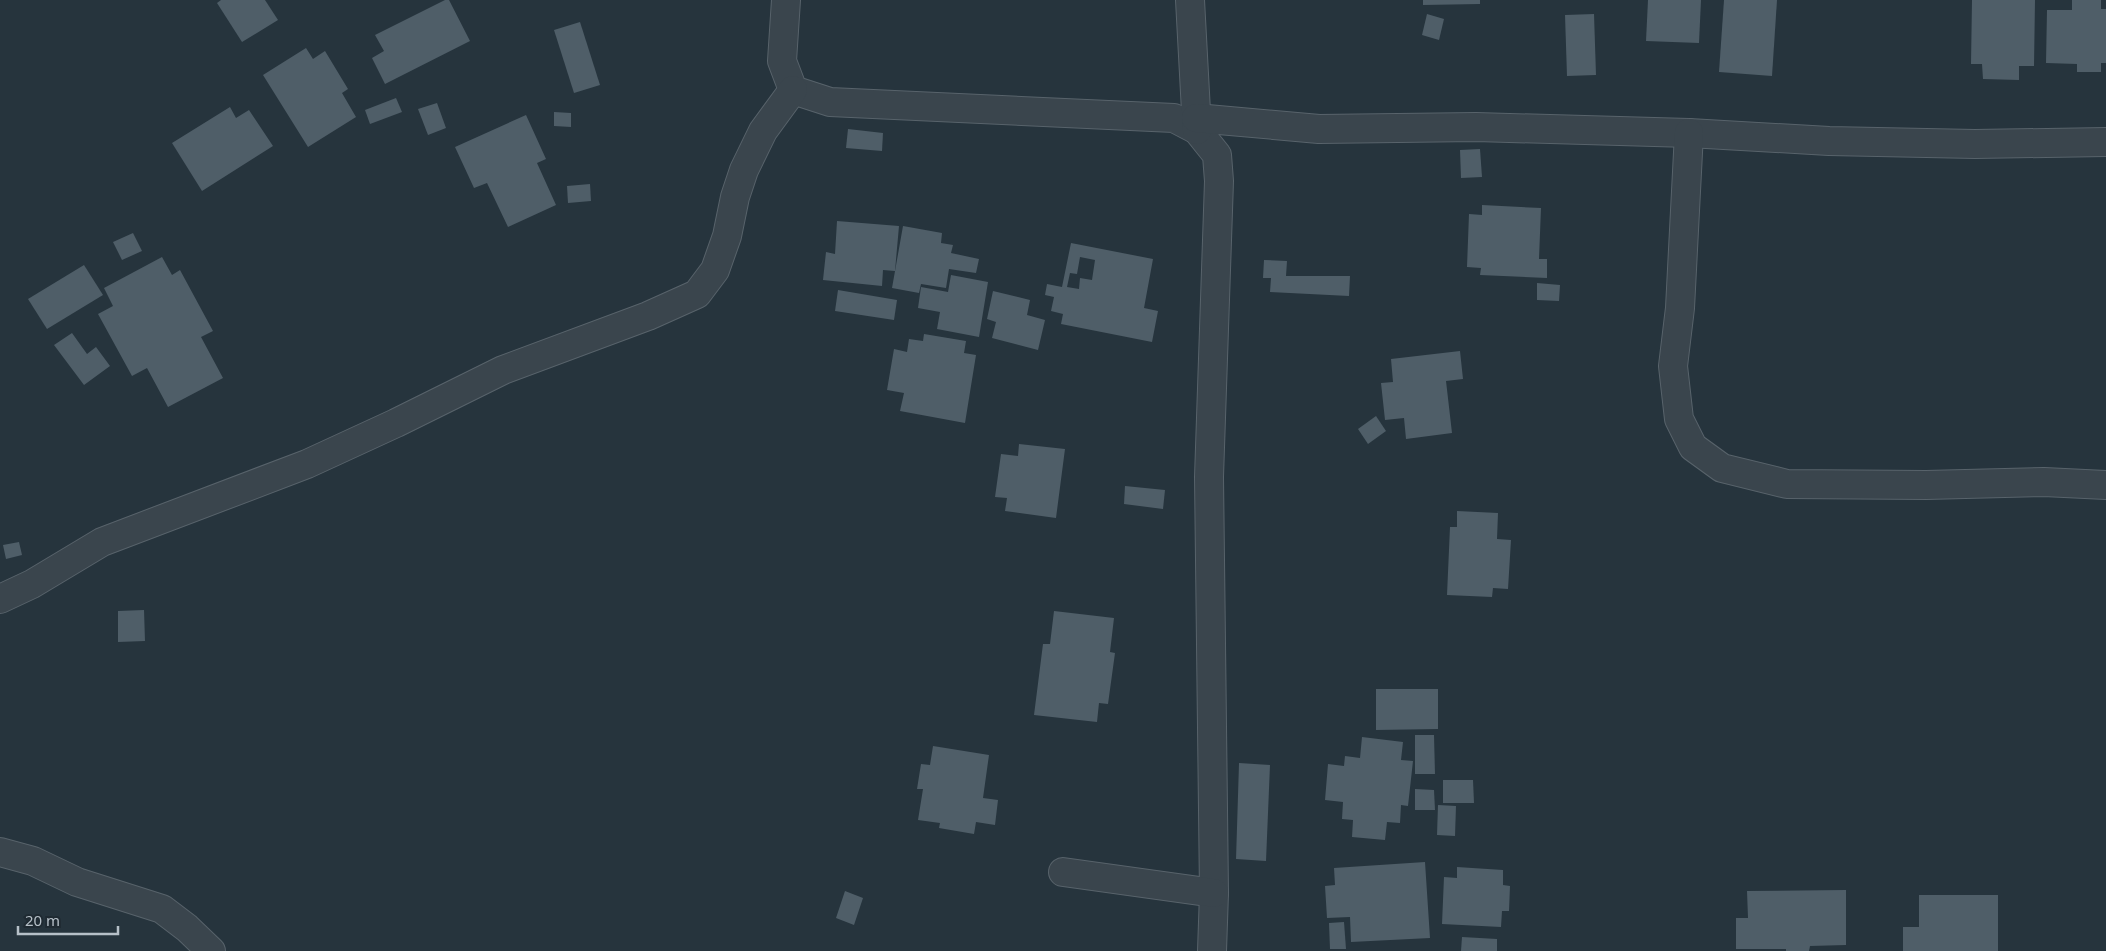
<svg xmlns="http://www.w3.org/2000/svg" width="2106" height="951" font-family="'Noto Sans',sans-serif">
<rect width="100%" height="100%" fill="#26343d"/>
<!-- building -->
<g fill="#4f5e68" fill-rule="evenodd">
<path d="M 221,0 L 265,0 L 278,20 L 242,42 L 217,3 Z"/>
<path d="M 445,0 L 449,0 L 470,41 L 385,84 L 372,58 L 384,51 L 375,35 Z"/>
<path d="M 1423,0 L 1480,0 L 1480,4 L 1423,5 Z"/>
<path d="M 1648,0 L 1701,0 L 1699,43 L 1646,41 Z"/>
<path d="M 1724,0 L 1777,0 L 1772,76 L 1719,72 Z"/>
<path d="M 1972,0 L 2035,0 L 2034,66 L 2019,66 L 2019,80 L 1983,79 L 1982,64 L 1971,64 Z"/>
<path d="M 2072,0 L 2101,0 L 2101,9 L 2106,9 L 2106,63 L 2101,63 L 2101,72 L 2077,72 L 2077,64 L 2046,63 L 2047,10 L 2072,10 Z"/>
<path d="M 1427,14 L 1444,19 L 1439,40 L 1422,35 Z"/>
<path d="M 1594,14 L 1596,75 L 1567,76 L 1565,15 Z"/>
<path d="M 580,22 L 600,85 L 574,93 L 554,30 Z"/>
<path d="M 306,48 L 313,59 L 325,51 L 348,89 L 342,93 L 356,117 L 308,147 L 263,75 Z"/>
<path d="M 396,98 L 402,112 L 370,124 L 365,110 Z"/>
<path d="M 437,103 L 446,128 L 428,135 L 418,109 Z"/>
<path d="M 230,107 L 236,118 L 249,110 L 273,146 L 202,191 L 172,143 Z"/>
<path d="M 554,112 L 571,113 L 571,127 L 554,126 Z"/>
<path d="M 526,115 L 546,159 L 537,163 L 556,205 L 508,227 L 487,183 L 474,188 L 455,147 Z"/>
<path d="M 848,129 L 883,133 L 882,151 L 846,148 Z"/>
<path d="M 1480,149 L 1482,177 L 1461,178 L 1460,150 Z"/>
<path d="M 590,184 L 591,201 L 568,203 L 567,186 Z"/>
<path d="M 1482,205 L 1541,208 L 1539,259 L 1547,259 L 1547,278 L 1480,275 L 1481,268 L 1467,267 L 1469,214 L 1482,215 Z"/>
<path d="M 837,221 L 899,226 L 895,271 L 883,270 L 882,286 L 823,280 L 826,252 L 835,254 Z"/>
<path d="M 903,226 L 942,233 L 941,243 L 953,245 L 951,253 L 979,259 L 976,273 L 949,269 L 946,288 L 921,284 L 919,293 L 892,288 Z"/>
<path d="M 133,233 L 142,251 L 122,260 L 113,242 Z"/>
<path d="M 1071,243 L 1153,259 L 1144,308 L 1158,311 L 1152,342 L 1061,324 L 1063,314 L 1051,311 L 1054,297 L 1045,295 L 1047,284 L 1062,287 ZM 1080,257 L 1095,260 L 1092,280 L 1080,278 L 1079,289 L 1067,287 L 1070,273 L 1077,274 Z"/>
<path d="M 162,257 L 172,275 L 180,270 L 213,331 L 201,337 L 223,378 L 168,407 L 147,368 L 132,376 L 98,314 L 113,306 L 104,288 Z"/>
<path d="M 1264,260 L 1287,261 L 1286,276 L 1350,276 L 1349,296 L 1270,292 L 1271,278 L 1263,278 Z"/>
<path d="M 84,265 L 103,295 L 47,329 L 28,299 Z"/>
<path d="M 951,275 L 988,282 L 979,337 L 937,329 L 940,312 L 918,308 L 921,287 L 948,292 Z"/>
<path d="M 1537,283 L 1560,285 L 1559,301 L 1537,300 Z"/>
<path d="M 838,290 L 897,300 L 894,320 L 835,311 Z"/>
<path d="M 993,291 L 1030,300 L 1027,315 L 1045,320 L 1038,350 L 992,338 L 996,322 L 987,319 Z"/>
<path d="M 72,333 L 87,354 L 96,347 L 110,366 L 84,385 L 54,345 Z"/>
<path d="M 924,334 L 966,341 L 964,353 L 976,355 L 965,423 L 900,411 L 904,393 L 887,390 L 894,349 L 907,352 L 909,339 L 923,341 Z"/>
<path d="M 1460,351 L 1463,379 L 1446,381 L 1452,433 L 1406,439 L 1404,418 L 1385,420 L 1381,383 L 1393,382 L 1391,359 Z"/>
<path d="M 1376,416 L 1386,431 L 1368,444 L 1358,429 Z"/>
<path d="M 1019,444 L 1065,449 L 1056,518 L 1005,511 L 1007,498 L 995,497 L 1001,454 L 1018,456 Z"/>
<path d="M 1125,486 L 1165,490 L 1163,509 L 1124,504 Z"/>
<path d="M 1457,511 L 1498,513 L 1497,539 L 1511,540 L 1508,589 L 1493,588 L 1492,597 L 1447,595 L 1450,527 L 1457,527 Z"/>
<path d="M 19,542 L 22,555 L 6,559 L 3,545 Z"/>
<path d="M 144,610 L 145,641 L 118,642 L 118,611 Z"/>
<path d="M 1054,611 L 1114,618 L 1110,652 L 1115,653 L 1108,704 L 1099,703 L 1097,722 L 1034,715 L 1043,644 L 1050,644 Z"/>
<path d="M 1376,689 L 1438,689 L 1438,729 L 1376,730 Z"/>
<path d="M 1415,735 L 1434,735 L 1435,774 L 1415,774 Z"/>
<path d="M 1362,737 L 1403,742 L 1401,760 L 1413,761 L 1408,806 L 1401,805 L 1400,823 L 1387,822 L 1385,840 L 1352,837 L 1353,820 L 1342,819 L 1343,802 L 1325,800 L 1328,764 L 1344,766 L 1345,756 L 1360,758 Z"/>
<path d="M 933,746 L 989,755 L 983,798 L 998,800 L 995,825 L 976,822 L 974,834 L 939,828 L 940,823 L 918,820 L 923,789 L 917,789 L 921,764 L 930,765 Z"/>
<path d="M 1239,763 L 1270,765 L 1266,861 L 1236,859 Z"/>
<path d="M 1443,780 L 1473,780 L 1474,803 L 1443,803 Z"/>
<path d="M 1415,789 L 1434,790 L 1435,810 L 1415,810 Z"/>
<path d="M 1438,805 L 1456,806 L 1455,836 L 1437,835 Z"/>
<path d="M 1425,862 L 1430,938 L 1351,942 L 1350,917 L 1327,918 L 1325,886 L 1335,885 L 1334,868 Z"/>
<path d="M 1457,867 L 1503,870 L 1503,885 L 1510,886 L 1509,911 L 1502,911 L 1501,927 L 1442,924 L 1444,877 L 1457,878 Z"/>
<path d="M 1846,890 L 1846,945 L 1810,946 L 1809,951 L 1786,951 L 1786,949 L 1736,949 L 1736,918 L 1748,918 L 1747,891 Z"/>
<path d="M 845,891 L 863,898 L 854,925 L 836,918 Z"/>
<path d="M 1919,895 L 1998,895 L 1998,951 L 1903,951 L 1903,927 L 1919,927 Z"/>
<path d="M 1344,922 L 1346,949 L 1330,949 L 1329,923 Z"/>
<path d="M 1462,937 L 1497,939 L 1497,951 L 1461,951 Z"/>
</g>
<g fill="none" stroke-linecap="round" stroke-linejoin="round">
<!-- minor casing -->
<g stroke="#58636b" stroke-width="30">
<g id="minor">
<path d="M 786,0 L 782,61 L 793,90 L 830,102 L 1174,118 L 1197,130 L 1217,155 L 1219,181 L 1209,477 L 1214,893 L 1212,951"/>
<path d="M 1190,0 L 1197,130"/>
<path d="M 1196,118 L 1319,129 L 1476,127 L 1689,133 L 1829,141 L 1975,144 L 2106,142"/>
<path d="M 1689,133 L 1680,308 L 1673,366 L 1679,419 L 1693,447 L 1722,468 L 1787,484 L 1926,485 L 2044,482 L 2106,485"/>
<path d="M 0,599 L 32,584 L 102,542 L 307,464 L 396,423 L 503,370 L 648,316 L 697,294 L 715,270 L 727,236 L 735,197 L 744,170 L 763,131 L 793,90"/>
<path d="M 0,852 L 33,861 L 77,882 L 162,909 L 187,928 L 211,951"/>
<path d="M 1063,872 L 1214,893"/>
</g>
</g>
<!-- minor -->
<use href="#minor" stroke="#3a454d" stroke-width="28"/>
</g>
<!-- scale -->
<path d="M18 926v8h100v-8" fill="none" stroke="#b6c0c8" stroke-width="2.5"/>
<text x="25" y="926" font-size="15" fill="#b6c0c8" stroke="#1f2a32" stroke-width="4" paint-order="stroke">20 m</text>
</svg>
